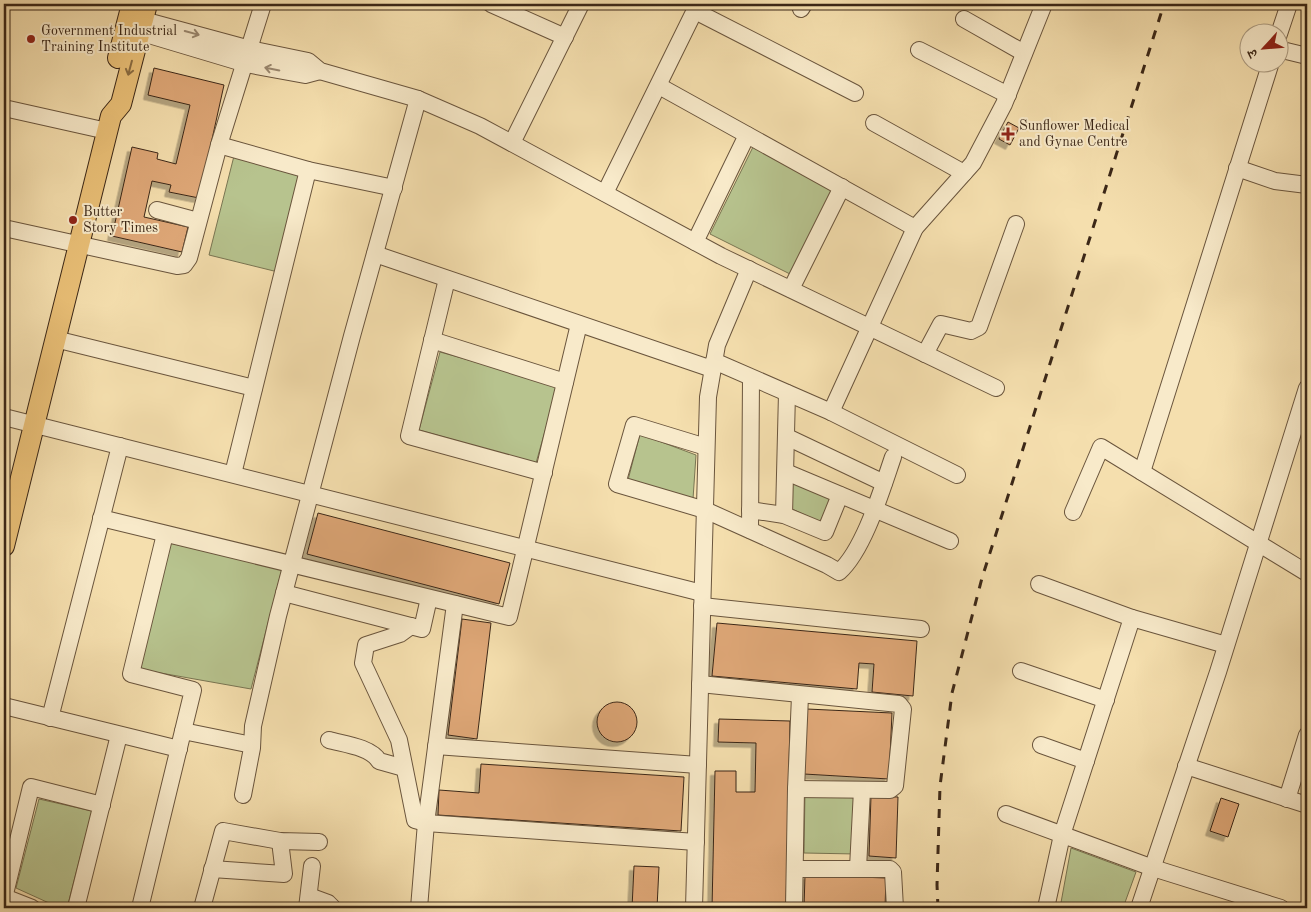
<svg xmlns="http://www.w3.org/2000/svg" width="1311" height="912" font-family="'Old Standard TT','Noto Serif Devanagari',serif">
<defs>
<filter id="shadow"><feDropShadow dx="-4.5" dy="4.5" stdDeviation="0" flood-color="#0004"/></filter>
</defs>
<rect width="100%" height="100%" fill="#f5dfae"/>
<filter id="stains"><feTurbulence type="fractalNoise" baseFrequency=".004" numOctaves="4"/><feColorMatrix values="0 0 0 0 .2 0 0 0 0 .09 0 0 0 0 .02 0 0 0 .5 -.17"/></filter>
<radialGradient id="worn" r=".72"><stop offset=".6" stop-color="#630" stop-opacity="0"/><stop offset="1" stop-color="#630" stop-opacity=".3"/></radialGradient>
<!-- green -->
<g fill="#b7c38e" stroke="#797552">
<path d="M 753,147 L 835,188 L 792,275 L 710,234 Z"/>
<path d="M 235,152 L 303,170 L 278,272 L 209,255 Z"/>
<path d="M 440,352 L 558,385 L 536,463 L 419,430 Z"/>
<path d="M 640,434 L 696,455 L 693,499 L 628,480 Z"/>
<path d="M 793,479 L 831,498 L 820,522 L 790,508 Z"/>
<path d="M 170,543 L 282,569 L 251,689 L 138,669 Z"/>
<path d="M 805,792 L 857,794 L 856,854 L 804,853 Z"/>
<path d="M 39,799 L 92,811 L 67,908 L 60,908 L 16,888 Z"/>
<path d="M 1071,848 L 1136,872 L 1123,908 L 1060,908 Z"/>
</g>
<!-- building -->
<g fill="#dea777" stroke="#3b2717" filter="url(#shadow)">
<path d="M 154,68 L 224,85 L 199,198 L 169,192 L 171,185 L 152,181 L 144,217 L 188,227 L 182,252 L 112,236 L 132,147 L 158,153 L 157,159 L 176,164 L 190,105 L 148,95 Z"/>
<path d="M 1008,122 L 1019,128 L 1010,145 L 999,139 Z"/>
<path d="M 318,513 L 510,563 L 499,604 L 307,554 Z"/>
<path d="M 462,619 L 491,623 L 477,739 L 448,735 Z"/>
<path d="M 717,623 L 917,641 L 913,696 L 872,692 L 874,664 L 859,663 L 857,689 L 712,676 Z"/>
<circle cx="617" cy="722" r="20"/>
<path d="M 807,709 L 892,713 L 889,779 L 804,774 Z"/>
<path d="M 719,719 L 790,721 L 786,908 L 712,908 L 715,771 L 736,771 L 736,792 L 755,792 L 756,743 L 718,742 Z"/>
<path d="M 481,764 L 684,777 L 681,831 L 438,815 L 439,790 L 479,793 Z"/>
<path d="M 871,796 L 898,797 L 896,858 L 869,856 Z"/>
<path d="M 1221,798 L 1239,804 L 1228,837 L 1210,831 Z"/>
<path d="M 634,866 L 659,867 L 657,908 L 632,908 Z"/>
<path d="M 805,875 L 886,878 L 885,908 L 804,908 Z"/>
</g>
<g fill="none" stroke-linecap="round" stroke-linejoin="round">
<!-- minor casing -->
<g stroke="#6a553d" stroke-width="18">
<g id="minor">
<path d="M 491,4 L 565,37"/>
<path d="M 801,9 L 804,4"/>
<path d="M 695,11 L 855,93"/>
<path d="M 964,19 L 1024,53"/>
<path d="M 131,20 L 143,20 L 250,49 L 308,61 L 320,71 L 418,99 L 480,126 L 721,256 L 996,388"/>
<path d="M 132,25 L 139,32 L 246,64 L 305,75 L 320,71"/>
<path d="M 1278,37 L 1289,4"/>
<path d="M 1278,49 L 1307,56"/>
<path d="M 919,50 L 1008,95"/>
<path d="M 659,86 L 915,228"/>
<path d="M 4,108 L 107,131"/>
<path d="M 874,123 L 964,173"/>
<path d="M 512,143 L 581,4"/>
<path d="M 219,145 L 308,170 L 394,188"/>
<path d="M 1237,168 L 1275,181 L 1307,185"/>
<path d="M 605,193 L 698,4"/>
<path d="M 157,210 L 198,221"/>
<path d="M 4,228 L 177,266 L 184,265 L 189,258 L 219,145 L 263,4"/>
<path d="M 695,242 L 747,135"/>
<path d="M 375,254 L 712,369"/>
<path d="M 447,279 L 409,436 L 544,473"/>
<path d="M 791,289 L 842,187"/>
<path d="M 55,339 L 254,388"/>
<path d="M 432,340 L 565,382"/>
<path d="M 925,354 L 941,324 L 971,331 L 979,327 L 1016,224"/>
<path d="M 714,361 L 831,412 L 957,475"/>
<path d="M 831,412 L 915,228 L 973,163 L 1004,104 L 1044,4"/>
<path d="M 4,417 L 702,593"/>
<path d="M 787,437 L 884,483"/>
<path d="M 706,447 L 634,425 L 617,484 L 705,510 L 827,565 L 839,572 C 864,550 882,489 893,457"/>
<path d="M 786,472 L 950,541"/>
<path d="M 1142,472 L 1271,62"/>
<path d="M 233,474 L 308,170"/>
<path d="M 750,510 L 784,515 L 825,532 L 840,495"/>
<path d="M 1073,512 L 1101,447 L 1307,573"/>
<path d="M 784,515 L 787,393"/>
<path d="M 101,518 L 509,617 L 579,324"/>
<path d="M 750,530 L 751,378"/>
<path d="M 1039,584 L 1132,618 L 1226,645"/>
<path d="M 284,593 L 422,629 L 429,598"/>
<path d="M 702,606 L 921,629"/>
<path d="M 411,626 L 400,634 L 366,645 L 363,663 L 399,740 L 415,820 L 426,823 L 696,842"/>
<path d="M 1021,671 L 1106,700"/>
<path d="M 700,684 L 899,704 L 903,709 L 895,786 L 890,790 L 796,789"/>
<path d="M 4,706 L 179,749"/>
<path d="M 50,718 L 120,446"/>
<path d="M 183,731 L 252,745"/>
<path d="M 329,740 C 343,744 371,747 379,761 L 404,768"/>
<path d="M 1041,745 L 1086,761"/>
<path d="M 436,746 L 698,765"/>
<path d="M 1186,766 L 1307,805"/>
<path d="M 243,795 L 252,748 L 253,726 L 278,616 L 352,336 L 418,99"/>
<path d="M 1287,799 L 1307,735"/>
<path d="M 1006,814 L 1153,868 L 1281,908"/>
<path d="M 858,868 L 862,790"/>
<path d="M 212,869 L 284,874 L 280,841"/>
<path d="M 797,869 L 890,869 L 893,872 L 895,908"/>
<path d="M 309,896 L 328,903 L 333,908"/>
<path d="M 4,897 L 32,908"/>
<path d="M 4,898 L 31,787 L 102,805"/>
<path d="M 76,908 L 119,735"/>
<path d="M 140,908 L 193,690 L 131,674 L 165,534"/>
<path d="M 202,908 L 223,831 L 280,841 L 319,842"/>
<path d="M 307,908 L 312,866"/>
<path d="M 419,908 L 426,823 L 455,604"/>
<path d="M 694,908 L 708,397 L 717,345 L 749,269"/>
<path d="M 794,908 L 796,789 L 800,696"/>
<path d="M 1046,908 L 1062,835 L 1132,618"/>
<path d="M 1139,908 L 1218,672 L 1307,388"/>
</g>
</g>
<!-- major casing -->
<g stroke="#3b2717" stroke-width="22">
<g id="major">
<path d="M 118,58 L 132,4"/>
<path d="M 4,546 L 111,116 L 121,104 L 147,4"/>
</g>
</g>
<!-- minor -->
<use href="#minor" stroke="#f8eaca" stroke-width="16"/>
<!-- major -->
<use href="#major" stroke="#eac077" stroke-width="20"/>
<!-- rail -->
<path stroke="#3b2717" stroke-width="3" stroke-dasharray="9 9" stroke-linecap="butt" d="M 938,908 L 937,885 L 940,786 L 952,693 L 982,578 L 1164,4"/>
</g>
<!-- one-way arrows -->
<defs><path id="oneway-shaft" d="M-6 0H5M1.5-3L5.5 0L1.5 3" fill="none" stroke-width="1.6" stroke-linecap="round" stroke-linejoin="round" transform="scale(1.25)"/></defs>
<g stroke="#9a8870">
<use href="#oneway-shaft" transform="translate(192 33) rotate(15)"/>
<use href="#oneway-shaft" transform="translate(272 69) rotate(-169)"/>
</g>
<use stroke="#8a6c42" href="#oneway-shaft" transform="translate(130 68) rotate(105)"/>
<!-- markers -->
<g fill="#8f2418" stroke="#f8eaca" stroke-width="2">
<circle cx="31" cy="39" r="5"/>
<path d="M1005.5 126.5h5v5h5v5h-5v5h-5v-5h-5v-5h5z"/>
<circle cx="73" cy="220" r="5"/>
</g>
<g text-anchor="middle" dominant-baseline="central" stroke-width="4" stroke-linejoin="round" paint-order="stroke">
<!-- poi labels -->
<g font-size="14" fill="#3b2717" stroke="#f8eaca" text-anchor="start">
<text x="41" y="31">Government Industrial<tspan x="41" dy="16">Training Institute</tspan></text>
<text x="1019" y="126">Sunflower Medical<tspan x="1019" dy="16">and Gynae Centre</tspan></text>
<text x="83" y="212">Butter<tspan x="83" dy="16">Story Times</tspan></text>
</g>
</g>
<!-- margin -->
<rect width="1311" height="912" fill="none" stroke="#f5dfae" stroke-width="20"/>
<rect x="5" y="5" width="1301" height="902" fill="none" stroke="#3b2717" stroke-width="2.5"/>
<rect x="10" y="10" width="1291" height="892" fill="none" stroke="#3b2717"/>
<!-- north arrow -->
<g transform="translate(1264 48) rotate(244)"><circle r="24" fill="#f8eaca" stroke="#ac9c82"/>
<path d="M0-4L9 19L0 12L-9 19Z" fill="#8f2418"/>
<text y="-8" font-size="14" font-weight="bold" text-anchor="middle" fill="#3b2717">उ</text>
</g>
<rect width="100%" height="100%" filter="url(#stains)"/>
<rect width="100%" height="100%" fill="url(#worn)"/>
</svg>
